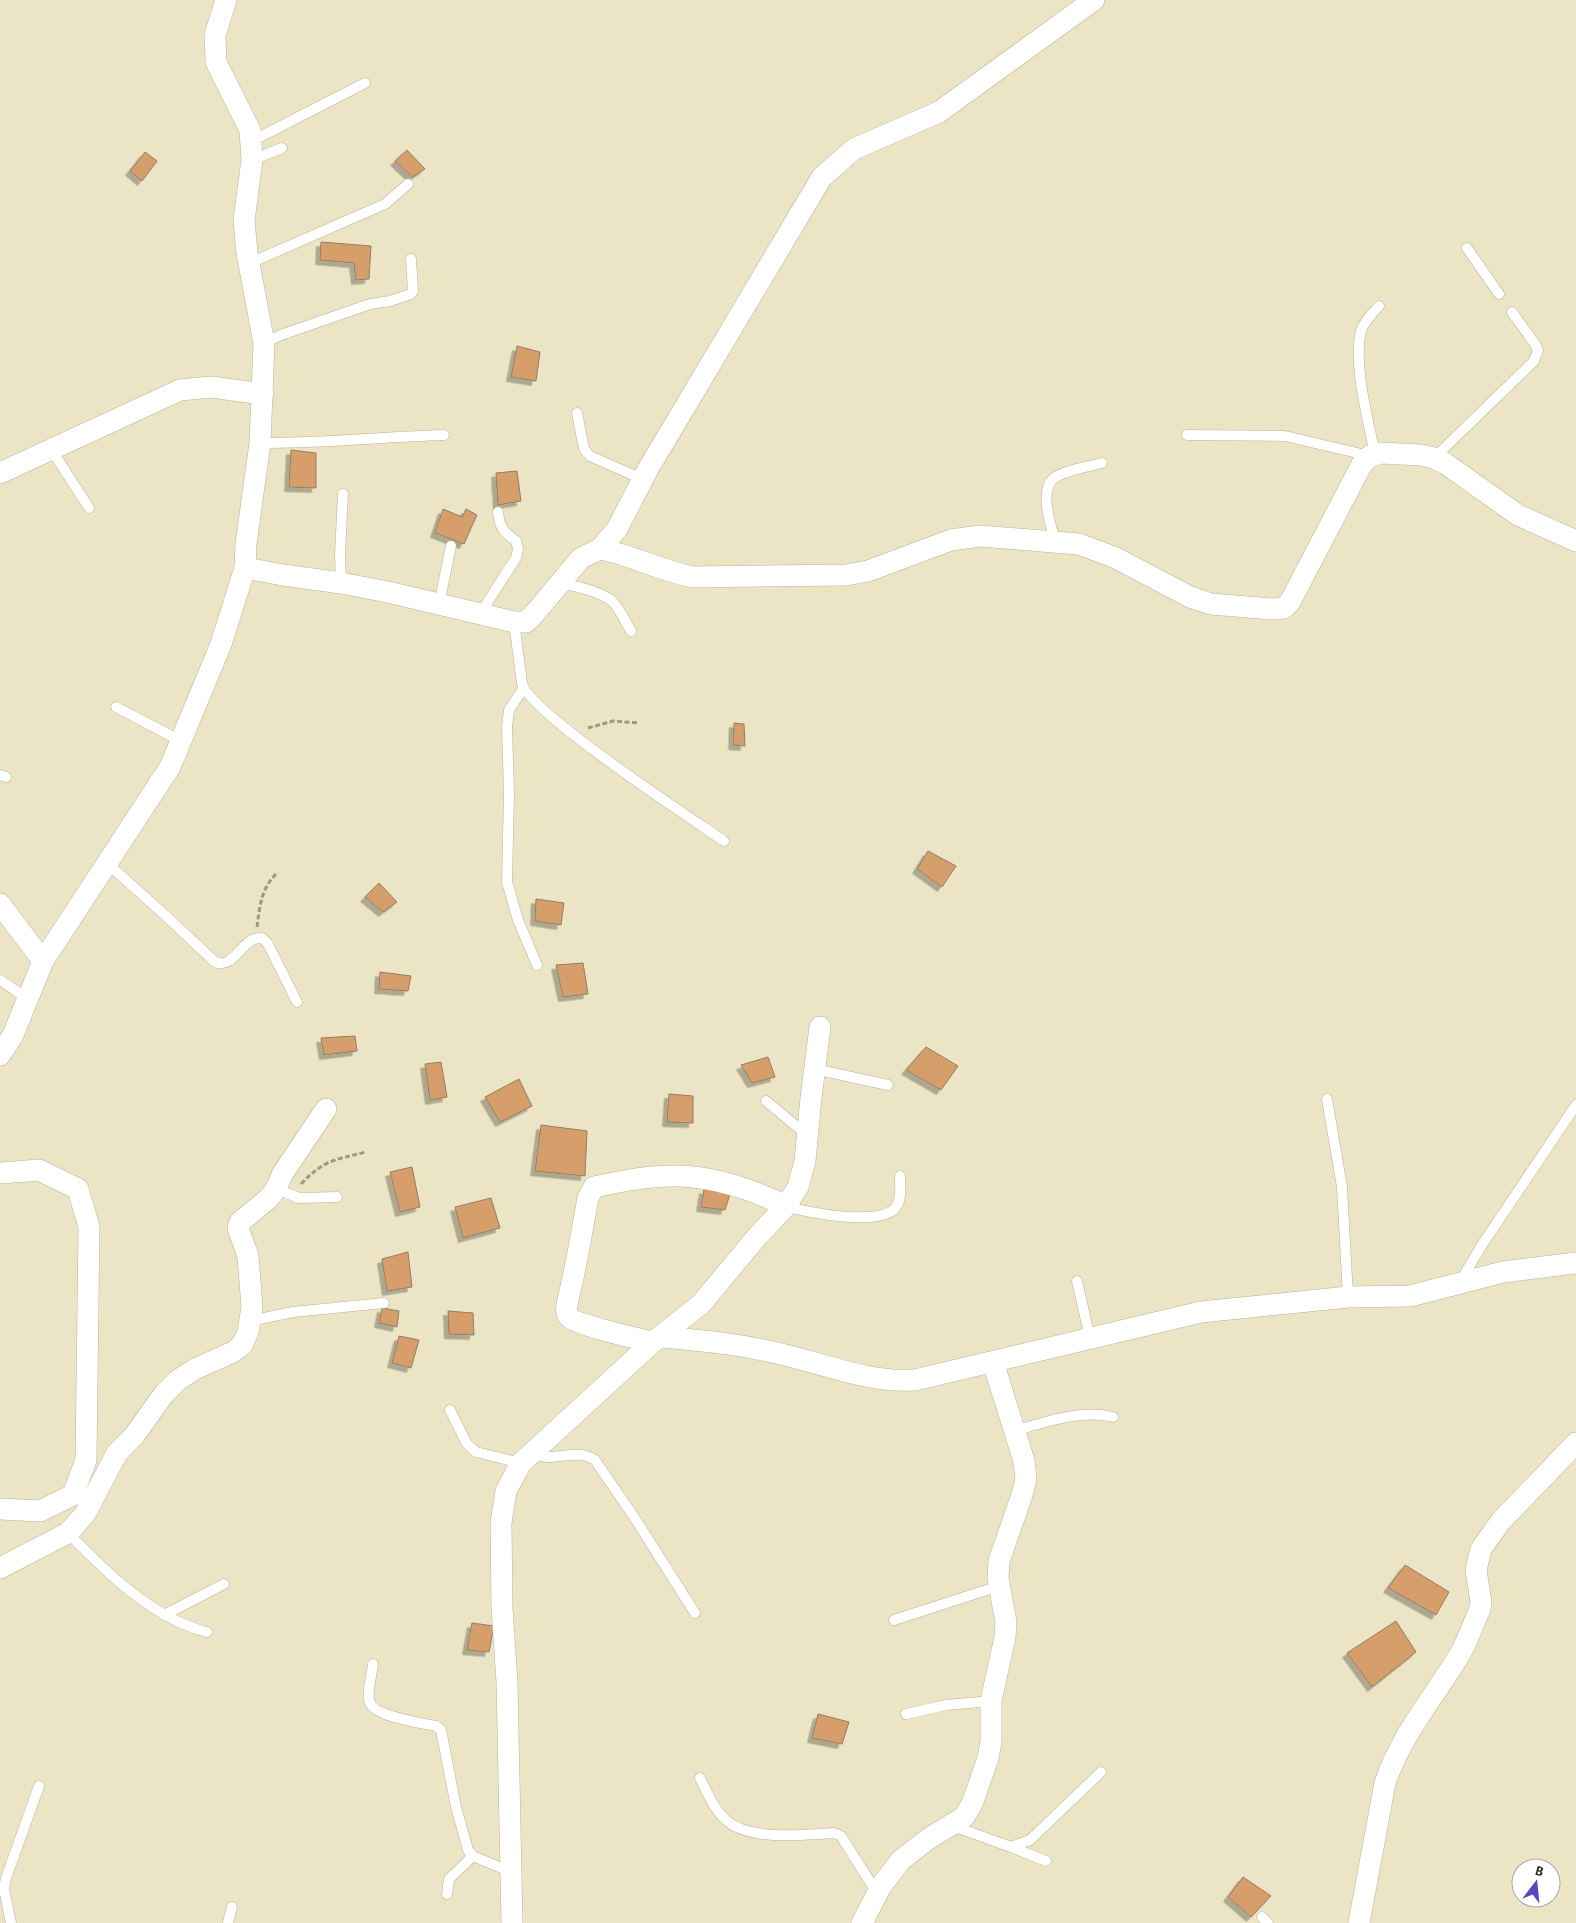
<svg xmlns="http://www.w3.org/2000/svg" width="1576" height="1923" font-family="'Alegreya Sans',sans-serif">
<defs>
<filter id="shadow"><feDropShadow dx="-4.5" dy="4.5" stdDeviation="0" flood-color="#0004"/></filter>
</defs>
<rect width="100%" height="100%" fill="#ece5c5"/>
<!-- building -->
<g fill="#d69e6a" stroke="#937c66" filter="url(#shadow)">
<path d="M 407,150 L 425,169 L 412,177 L 395,161 Z"/>
<path d="M 145,152 L 157,161 L 142,181 L 130,171 Z"/>
<path d="M 321,242 L 371,246 L 369,279 L 356,280 L 354,263 L 320,260 Z"/>
<path d="M 517,346 L 540,352 L 536,381 L 511,377 Z"/>
<path d="M 291,450 L 316,453 L 316,488 L 289,487 Z"/>
<path d="M 517,471 L 521,501 L 498,505 L 496,473 Z"/>
<path d="M 443,509 L 462,517 L 466,509 L 477,515 L 464,544 L 435,533 Z"/>
<path d="M 734,723 L 744,724 L 745,746 L 733,745 Z"/>
<path d="M 928,851 L 956,866 L 942,887 L 917,869 Z"/>
<path d="M 379,883 L 397,902 L 383,912 L 365,897 Z"/>
<path d="M 536,899 L 564,903 L 561,925 L 535,921 Z"/>
<path d="M 583,963 L 588,994 L 563,997 L 556,965 Z"/>
<path d="M 380,972 L 411,976 L 408,991 L 379,989 Z"/>
<path d="M 355,1036 L 357,1051 L 324,1055 L 321,1038 Z"/>
<path d="M 926,1047 L 958,1066 L 941,1090 L 906,1070 Z"/>
<path d="M 768,1057 L 775,1077 L 752,1083 L 741,1065 Z"/>
<path d="M 441,1062 L 447,1097 L 430,1100 L 425,1064 Z"/>
<path d="M 519,1079 L 532,1106 L 500,1122 L 485,1097 Z"/>
<path d="M 669,1094 L 693,1096 L 693,1123 L 667,1122 Z"/>
<path d="M 541,1125 L 587,1131 L 585,1176 L 535,1171 Z"/>
<path d="M 412,1167 L 420,1207 L 400,1212 L 390,1172 Z"/>
<path d="M 704,1189 L 730,1194 L 725,1210 L 701,1207 Z"/>
<path d="M 491,1198 L 500,1228 L 463,1238 L 455,1207 Z"/>
<path d="M 408,1252 L 412,1287 L 387,1291 L 382,1259 Z"/>
<path d="M 382,1308 L 399,1311 L 397,1327 L 379,1323 Z"/>
<path d="M 448,1311 L 473,1313 L 474,1335 L 449,1334 Z"/>
<path d="M 399,1336 L 419,1340 L 411,1368 L 392,1363 Z"/>
<path d="M 1405,1565 L 1449,1592 L 1436,1615 L 1388,1588 Z"/>
<path d="M 1396,1621 L 1416,1652 L 1372,1687 L 1347,1653 Z"/>
<path d="M 472,1623 L 494,1626 L 489,1652 L 467,1650 Z"/>
<path d="M 818,1714 L 849,1722 L 842,1744 L 812,1738 Z"/>
<path d="M 1243,1877 L 1271,1896 L 1251,1917 L 1228,1897 Z"/>
</g>
<g fill="none" stroke-linecap="round" stroke-linejoin="round">
<!-- service casing -->
<g stroke="#b9b394" stroke-width="11">
<g id="service">
<path d="M 252,141 L 365,83"/>
<path d="M 252,160 L 282,148"/>
<path d="M 1467,248 L 1499,294"/>
<path d="M 250,263 L 385,204 L 408,184"/>
<path d="M 264,343 L 281,335 L 370,304 L 390,301 L 411,294 L 413,291 L 411,259"/>
<path d="M 577,413 L 584,449 L 590,456 L 642,479"/>
<path d="M 1187,435 L 1285,436 L 1370,456"/>
<path d="M 260,443 C 321,443 383,437 444,435"/>
<path d="M 51,449 L 89,508"/>
<path d="M 1375,454 C 1368,420 1353,364 1361,331 C 1364,321 1372,314 1379,306"/>
<path d="M 1434,458 L 1534,361 L 1538,350 L 1535,344 L 1512,312"/>
<path d="M 1055,541 C 1051,525 1039,492 1053,479 C 1062,471 1090,466 1102,463"/>
<path d="M 341,583 L 340,554 L 343,494"/>
<path d="M 560,586 C 572,583 602,593 612,601 C 620,608 625,622 631,631"/>
<path d="M 439,604 L 451,546"/>
<path d="M 480,614 L 516,558 L 518,549 L 516,541 C 503,531 500,529 498,512"/>
<path d="M 514,622 L 522,683 C 528,712 692,819 724,841"/>
<path d="M 523,689 L 509,710 L 507,727 L 509,793 L 507,882 L 518,920 L 537,965"/>
<path d="M 116,707 L 181,741"/>
<path d="M 0,775 L 6,777"/>
<path d="M 107,863 L 166,916 L 215,962 C 235,970 242,936 262,938 L 268,944 L 297,1002"/>
<path d="M 0,980 L 28,999"/>
<path d="M 814,1069 L 888,1085"/>
<path d="M 1327,1099 L 1342,1187 L 1348,1297"/>
<path d="M 766,1101 L 807,1135"/>
<path d="M 276,1189 L 299,1198 L 337,1197"/>
<path d="M 786,1206 C 806,1213 883,1227 896,1207 C 902,1199 900,1186 900,1176"/>
<path d="M 1077,1281 L 1090,1338"/>
<path d="M 1460,1282 L 1482,1245 L 1576,1105"/>
<path d="M 250,1321 L 293,1312 L 384,1303"/>
<path d="M 450,1410 L 467,1444 L 476,1452 L 521,1463"/>
<path d="M 1014,1431 C 1045,1422 1081,1409 1113,1417"/>
<path d="M 531,1454 C 537,1455 542,1456 548,1457 C 563,1457 581,1450 595,1460 L 634,1517 L 695,1613"/>
<path d="M 68,1533 C 107,1573 152,1618 207,1632"/>
<path d="M 164,1615 L 224,1584"/>
<path d="M 894,1620 L 999,1586"/>
<path d="M 373,1664 C 372,1673 366,1696 370,1703 C 376,1717 422,1723 436,1726 L 441,1730 L 456,1807 L 468,1850 L 473,1856 L 511,1872"/>
<path d="M 906,1714 L 946,1705 L 991,1701"/>
<path d="M 700,1778 C 708,1794 714,1810 727,1821 C 751,1841 805,1835 834,1833 L 841,1836 L 877,1893"/>
<path d="M 953,1826 L 1011,1847 L 1046,1861"/>
<path d="M 1011,1847 L 1030,1840 L 1101,1772"/>
<path d="M 447,1894 L 449,1879 L 473,1856"/>
<path d="M 1262,1917 L 1268,1923"/>
<path d="M 11,1923 L 4,1889 L 6,1878 L 39,1786"/>
<path d="M 228,1923 L 232,1907"/>
</g>
</g>
<!-- minor casing -->
<g stroke="#b9b394" stroke-width="22">
<g id="minor">
<path d="M 0,473 L 180,390 L 211,387 L 263,394"/>
<path d="M 600,549 C 632,555 661,571 693,577 L 846,575 L 868,571 L 951,540 L 980,536 L 1079,544 L 1116,558 L 1190,597 L 1211,604 L 1272,609 L 1284,608 L 1290,602 L 1362,464 L 1370,456 L 1381,453 L 1421,455 L 1434,458 L 1446,464 L 1518,515 L 1576,541"/>
<path d="M 245,568 L 283,575 L 341,583 L 388,592 L 514,622 L 526,622 L 535,613 L 581,558 L 600,549 L 617,529 L 648,469 L 822,177 L 854,149 L 939,112 L 1094,0"/>
<path d="M 0,904 L 43,961"/>
<path d="M 0,1055 L 13,1035 L 43,961 L 170,767 L 221,644 L 245,568 L 246,544 L 260,443 L 264,343 L 247,253 L 244,220 L 252,160 L 250,130 L 216,62 L 215,35 L 226,0"/>
<path d="M 0,1173 L 39,1170 L 78,1189 L 89,1227 L 86,1460 L 73,1495 L 40,1511 L 0,1509"/>
<path d="M 661,1337 C 704,1341 742,1344 785,1355 C 827,1365 871,1383 915,1380 L 1201,1312 L 1348,1297 L 1410,1296 L 1503,1272 L 1576,1263"/>
<path d="M 653,1342 C 638,1339 577,1325 569,1317 C 564,1312 568,1302 569,1295 C 577,1263 582,1230 588,1198 L 594,1187 C 620,1181 652,1175 679,1176 C 715,1177 753,1190 786,1206"/>
<path d="M 0,1568 L 68,1533 L 85,1514 L 117,1453 L 134,1436 L 164,1394 L 178,1380 L 195,1369 L 233,1352 L 242,1345 L 248,1332 L 252,1307 L 248,1256 L 238,1228 L 240,1222 L 268,1199 L 276,1189 L 283,1173 L 326,1109"/>
<path d="M 512,1923 L 507,1682 L 502,1608 L 501,1523 L 506,1491 L 521,1463 L 653,1342 L 701,1304 L 756,1238 L 786,1206 L 798,1187 L 805,1161 L 811,1098 L 820,1027"/>
<path d="M 862,1923 L 881,1886 L 901,1860 L 928,1839 L 964,1817 L 972,1804 L 988,1758 L 991,1742 L 991,1701 L 1005,1637 L 1006,1622 L 998,1578 L 999,1561 L 1022,1495 L 1026,1479 L 1024,1461 L 993,1362"/>
<path d="M 1359,1923 L 1385,1783 C 1401,1735 1434,1697 1460,1654 C 1468,1640 1473,1624 1480,1609 L 1481,1602 L 1476,1570 L 1481,1549 L 1501,1521 L 1576,1443"/>
</g>
</g>
<!-- path -->
<g stroke="#9d9880" stroke-width="3" stroke-dasharray="5 2.5" stroke-linecap="butt">
<path d="M 588,728 L 613,721 L 639,723"/>
<path d="M 257,927 C 260,905 261,888 278,872"/>
<path d="M 301,1184 C 324,1160 334,1160 366,1152"/>
</g>
<!-- service -->
<use href="#service" stroke="#fff" stroke-width="10"/>
<!-- minor -->
<use href="#minor" stroke="#fff" stroke-width="21"/>
</g>
<!-- north arrow -->
<g transform="translate(1536 1883) rotate(16)"><circle r="24" fill="#ffffff" stroke="#aaa9a4"/>
<path d="M0-4L9 19L0 12L-9 19Z" fill="#5d45bd"/>
<text y="-8" font-size="14" font-weight="bold" text-anchor="middle" fill="#2a271b">B</text>
</g>
</svg>
